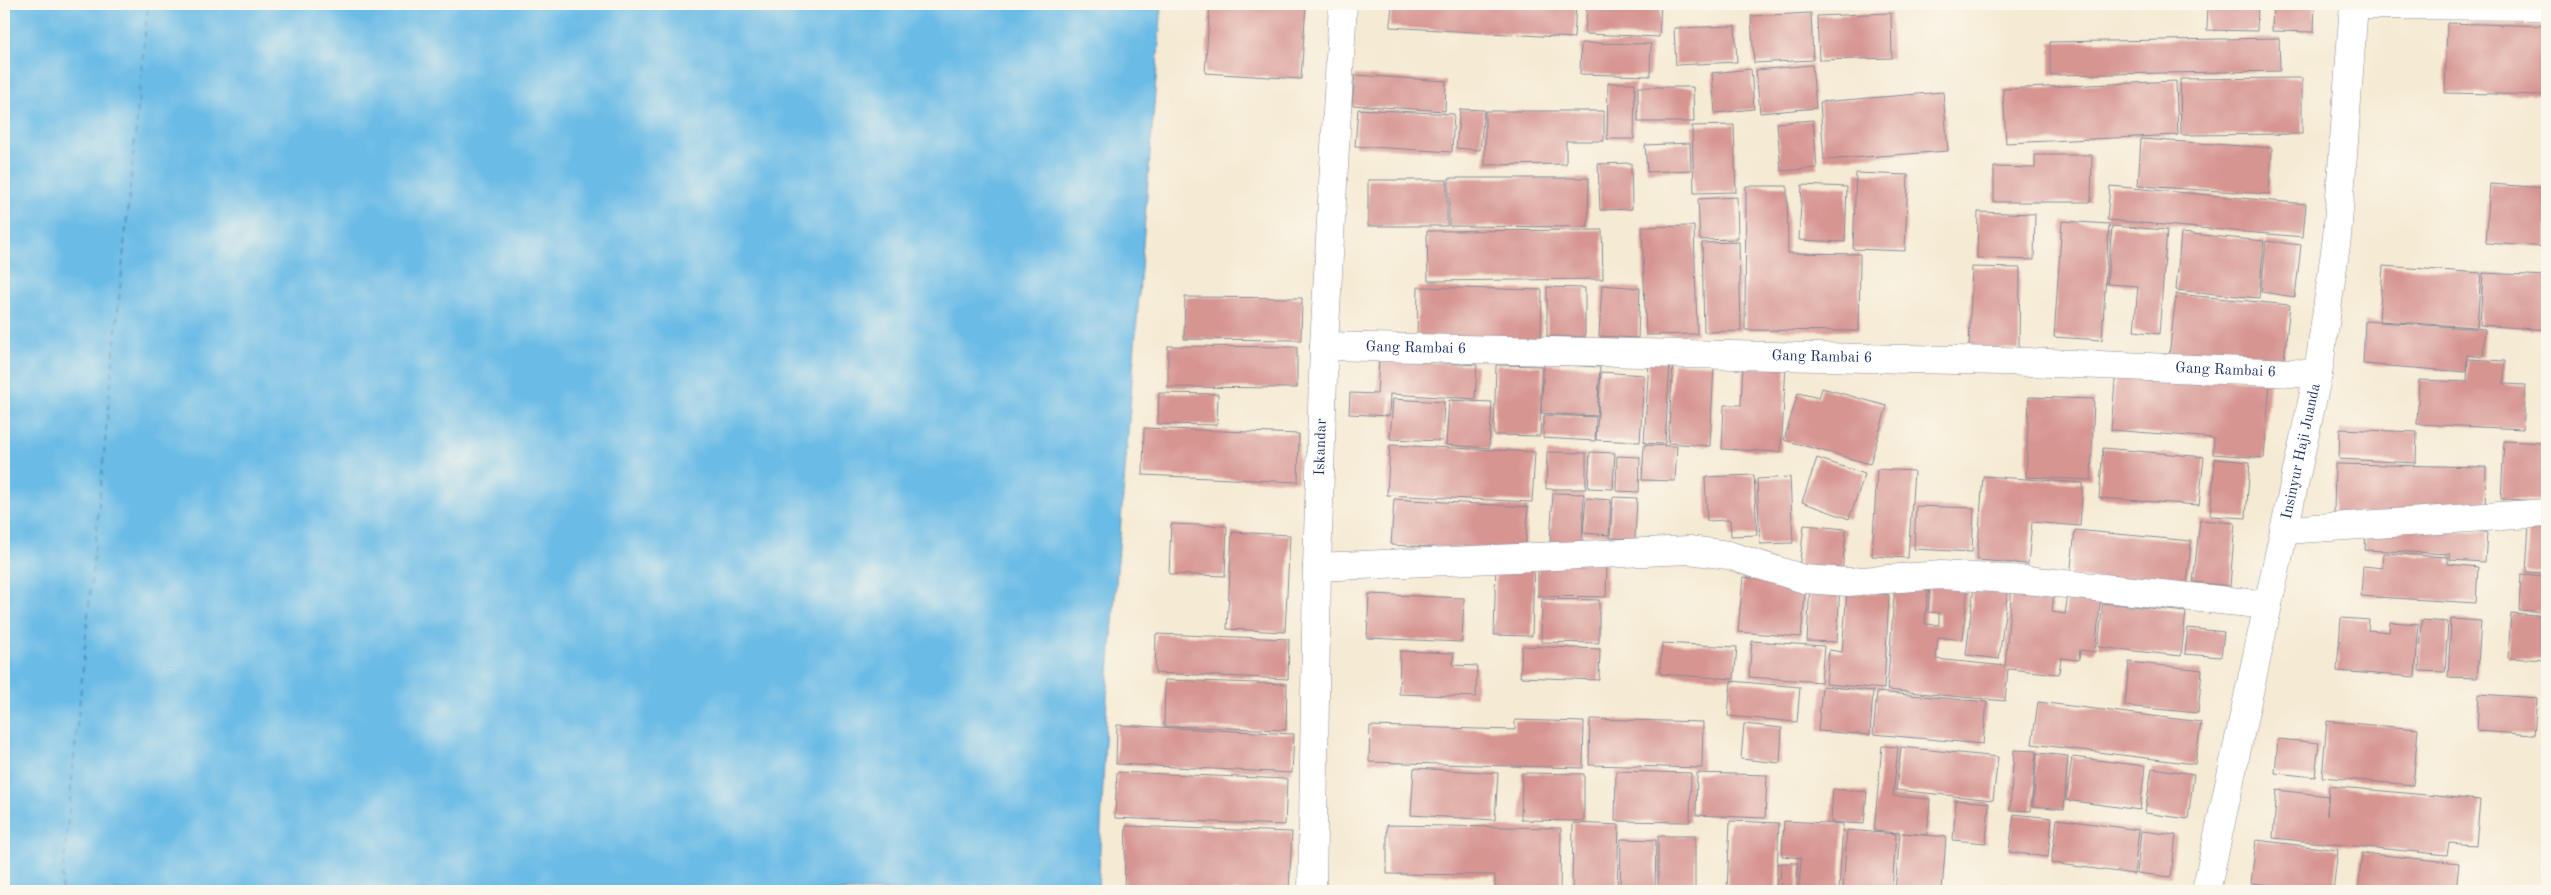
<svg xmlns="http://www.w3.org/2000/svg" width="2551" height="895" font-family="'Old Standard TT',serif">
<rect width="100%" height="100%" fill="#fbf7ec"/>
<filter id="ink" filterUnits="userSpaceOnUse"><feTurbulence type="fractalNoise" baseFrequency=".02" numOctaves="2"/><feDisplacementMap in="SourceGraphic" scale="10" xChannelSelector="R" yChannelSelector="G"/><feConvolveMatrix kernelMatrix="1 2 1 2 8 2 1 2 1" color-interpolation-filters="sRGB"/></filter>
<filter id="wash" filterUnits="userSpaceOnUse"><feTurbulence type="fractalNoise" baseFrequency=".0096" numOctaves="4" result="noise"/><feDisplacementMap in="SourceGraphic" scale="20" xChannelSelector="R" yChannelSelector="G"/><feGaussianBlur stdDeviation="1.12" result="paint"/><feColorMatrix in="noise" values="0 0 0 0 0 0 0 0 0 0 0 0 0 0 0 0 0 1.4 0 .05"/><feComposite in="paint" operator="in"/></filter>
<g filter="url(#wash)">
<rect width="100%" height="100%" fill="#f5ead3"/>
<!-- water -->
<path fill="#6bbbe6" stroke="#4375a2" d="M 4,4 L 1162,4 L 1107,698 L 1098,891 L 4,891 Z"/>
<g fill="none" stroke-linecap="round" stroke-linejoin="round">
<!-- ferry -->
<path stroke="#335987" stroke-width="1" stroke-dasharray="6 5" stroke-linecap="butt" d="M 61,891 L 148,4"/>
</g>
<g id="blocks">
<!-- building -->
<g fill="#d79592">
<path d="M 1210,4 L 1306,4 L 1301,79 L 1205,73 Z"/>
<path d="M 1392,4 L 1576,4 L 1574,38 L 1390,27 Z"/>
<path d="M 1587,4 L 1661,4 L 1659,37 L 1585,34 Z"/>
<path d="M 2208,4 L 2258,4 L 2257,31 L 2207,30 Z"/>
<path d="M 2273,4 L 2315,4 L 2314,32 L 2272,31 Z"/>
<path d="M 1811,13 L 1813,60 L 1754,63 L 1751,16 Z"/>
<path d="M 1891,13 L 1892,58 L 1819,60 L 1817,16 Z"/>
<path d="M 2447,23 L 2547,26 L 2547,95 L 2445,93 Z"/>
<path d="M 1735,26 L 1737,62 L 1676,65 L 1674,28 Z"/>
<path d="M 2279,38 L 2280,71 L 2050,75 L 2050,42 Z"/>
<path d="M 1581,43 L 1651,44 L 1650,76 L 1580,74 Z"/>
<path d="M 1812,65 L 1816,108 L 1760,113 L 1756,70 Z"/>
<path d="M 1751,69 L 1754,109 L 1715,113 L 1712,73 Z"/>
<path d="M 1355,75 L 1446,81 L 1445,111 L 1352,105 Z"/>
<path d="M 2302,78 L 2302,134 L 2181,135 L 2180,79 Z"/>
<path d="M 2176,81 L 2178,135 L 2006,143 L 2003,89 Z"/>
<path d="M 1608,83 L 1635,83 L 1634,139 L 1607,139 Z"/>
<path d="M 1638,87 L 1693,87 L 1694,122 L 1638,122 Z"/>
<path d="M 1943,92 L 1948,151 L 1824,160 L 1820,102 Z"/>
<path d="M 1358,109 L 1454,114 L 1452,152 L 1355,146 Z"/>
<path d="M 1460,109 L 1484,110 L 1480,150 L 1456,148 Z"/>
<path d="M 1485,111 L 1604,111 L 1604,141 L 1566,141 L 1566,164 L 1485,165 Z"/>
<path d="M 1813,120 L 1817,168 L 1781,171 L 1777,123 Z"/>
<path d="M 1734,125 L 1736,192 L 1694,193 L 1692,126 Z"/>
<path d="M 2141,139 L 2272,148 L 2269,194 L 2138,186 Z"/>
<path d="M 1690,143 L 1691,170 L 1647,172 L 1645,145 Z"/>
<path d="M 2035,155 L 2092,155 L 2091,202 L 1994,202 L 1994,167 L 2035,168 Z"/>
<path d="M 1631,163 L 1632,209 L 1600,210 L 1598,164 Z"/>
<path d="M 1856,173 L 1908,175 L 1905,251 L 1853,249 Z"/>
<path d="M 1449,178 L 1589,178 L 1588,227 L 1449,226 Z"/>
<rect x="1368" y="180" width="79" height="46"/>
<path d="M 2490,184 L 2547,188 L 2547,247 L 2486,243 Z"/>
<path d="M 1802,185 L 1847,187 L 1845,242 L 1799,240 Z"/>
<path d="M 1746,186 L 1787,186 L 1788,253 L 1860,254 L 1859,331 L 1745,330 Z"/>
<path d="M 2110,186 L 2306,204 L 2303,237 L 2107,220 Z"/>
<path d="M 1737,197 L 1738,239 L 1700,240 L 1698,199 Z"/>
<path d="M 1978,212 L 2035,214 L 2034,260 L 1977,258 Z"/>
<path d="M 2062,221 L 2109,224 L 2102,340 L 2054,337 Z"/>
<path d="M 1694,226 L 1697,334 L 1646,335 L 1642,227 Z"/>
<path d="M 2112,226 L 2167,230 L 2159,334 L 2134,331 L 2138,286 L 2107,284 Z"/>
<path d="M 1602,230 L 1603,279 L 1428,281 L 1427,231 Z"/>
<path d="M 2181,233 L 2264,241 L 2259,298 L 2176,290 Z"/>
<path d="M 2266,241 L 2301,245 L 2295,297 L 2261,292 Z"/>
<path d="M 1739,242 L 1741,331 L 1704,332 L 1702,243 Z"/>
<path d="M 2383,266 L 2481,273 L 2477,327 L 2379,321 Z"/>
<path d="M 1972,267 L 2020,268 L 2019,349 L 1969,348 Z"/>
<path d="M 2483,273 L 2547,276 L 2547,330 L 2480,325 Z"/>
<path d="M 1602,285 L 1640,288 L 1638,338 L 1599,336 Z"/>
<path d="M 1418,287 L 1542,290 L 1541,340 L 1417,338 Z"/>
<path d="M 1547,287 L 1585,288 L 1585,337 L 1547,336 Z"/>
<path d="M 2176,294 L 2290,305 L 2283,368 L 2169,356 Z"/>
<path d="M 1185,297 L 1302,298 L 1301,340 L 1184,339 Z"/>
<path d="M 2365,321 L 2485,329 L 2483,357 L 2467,355 L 2466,372 L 2363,364 Z"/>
<path d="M 1168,346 L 1297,347 L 1297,388 L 1168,387 Z"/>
<path d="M 1379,359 L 1477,365 L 1475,399 L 1390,394 L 1389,416 L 1349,414 L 1350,393 L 1377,394 Z"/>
<path d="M 2468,359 L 2505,361 L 2504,384 L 2526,385 L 2523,429 L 2417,424 L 2419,380 L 2467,382 Z"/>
<path d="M 1649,361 L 1670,362 L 1665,444 L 1644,443 Z"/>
<path d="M 1673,363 L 1714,365 L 1710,446 L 1668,443 Z"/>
<path d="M 1743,363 L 1786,365 L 1781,452 L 1722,449 L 1724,405 L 1741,405 Z"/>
<path d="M 1544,364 L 1600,367 L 1597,416 L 1541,413 Z"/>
<path d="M 1496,365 L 1542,366 L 1540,436 L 1494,435 Z"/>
<path d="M 2116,369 L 2270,382 L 2264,458 L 2213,454 L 2214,438 L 2111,430 Z"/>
<path d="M 1601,372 L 1644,375 L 1640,442 L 1596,440 Z"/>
<path d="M 1822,388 L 1887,406 L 1870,464 L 1784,440 L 1798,393 L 1819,398 Z"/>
<path d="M 1159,393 L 1218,394 L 1217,425 L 1158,424 Z"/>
<path d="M 2029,397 L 2094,399 L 2091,480 L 2026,477 Z"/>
<path d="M 1393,399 L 1444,402 L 1442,441 L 1390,439 Z"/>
<path d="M 1449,400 L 1492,402 L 1489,448 L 1446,445 Z"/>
<path d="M 1544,415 L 1596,417 L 1595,441 L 1543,438 Z"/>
<path d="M 1144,428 L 1299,434 L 1298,482 L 1143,475 Z"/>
<path d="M 2340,429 L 2417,432 L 2416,463 L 2339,459 Z"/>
<path d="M 2504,441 L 2547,443 L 2547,501 L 2501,499 Z"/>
<path d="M 1390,445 L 1535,452 L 1532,502 L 1387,495 Z"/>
<path d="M 1644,445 L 1677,446 L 1675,481 L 1642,480 Z"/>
<path d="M 2103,448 L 2204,457 L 2199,505 L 2099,498 Z"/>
<path d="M 1547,452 L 1586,453 L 1586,489 L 1546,489 Z"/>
<path d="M 1590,452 L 1615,453 L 1613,489 L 1588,488 Z"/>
<path d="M 1617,456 L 1640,457 L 1639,492 L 1616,491 Z"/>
<path d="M 1817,458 L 1865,474 L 1849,519 L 1802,502 Z"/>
<path d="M 2215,459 L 2250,462 L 2246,518 L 2210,516 Z"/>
<path d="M 2335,464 L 2486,467 L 2485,516 L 2334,513 Z"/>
<path d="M 1877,469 L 1914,471 L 1908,558 L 1872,556 Z"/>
<path d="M 1754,475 L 1757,535 L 1731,536 L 1730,520 L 1707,521 L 1705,477 Z"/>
<path d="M 1983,476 L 2083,483 L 2080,526 L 2032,522 L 2028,564 L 1977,560 Z"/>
<path d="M 1790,477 L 1793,543 L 1760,544 L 1757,479 Z"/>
<path d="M 1553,493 L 1584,494 L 1582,543 L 1550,542 Z"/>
<path d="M 1613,497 L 1637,498 L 1635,539 L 1610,538 Z"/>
<path d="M 1586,498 L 1611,500 L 1609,535 L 1583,533 Z"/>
<path d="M 1394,499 L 1528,507 L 1525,552 L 1391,545 Z"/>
<path d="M 1916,506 L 1974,508 L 1972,552 L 1914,549 Z"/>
<path d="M 2200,520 L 2235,523 L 2230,586 L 2193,582 Z"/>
<path d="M 1171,524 L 1227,526 L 1225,576 L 1169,574 Z"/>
<path d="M 1804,525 L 1846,529 L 1842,574 L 1799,569 Z"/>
<path d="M 2529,525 L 2547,526 L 2547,573 L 2526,572 Z"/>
<path d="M 2366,527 L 2487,532 L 2485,562 L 2450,560 L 2450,554 L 2365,550 Z"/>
<path d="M 2075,530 L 2191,541 L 2187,588 L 2070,576 Z"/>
<path d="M 1232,532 L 1290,535 L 1285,632 L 1227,629 Z"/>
<path d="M 2383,553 L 2448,557 L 2448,564 L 2478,567 L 2476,603 L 2361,596 L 2363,566 L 2382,568 Z"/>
<path d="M 1496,561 L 1534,562 L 1532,636 L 1494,635 Z"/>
<path d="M 1538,562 L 1607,563 L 1606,597 L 1538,596 Z"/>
<path d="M 2521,574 L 2547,576 L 2547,612 L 2519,610 Z"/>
<path d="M 1743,577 L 1806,583 L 1801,637 L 1738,632 Z"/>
<path d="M 1968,582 L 1963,640 L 1938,637 L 1936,659 L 2005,666 L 2012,585 L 2054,589 L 2052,612 L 2065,614 L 2068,594 L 2101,597 L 2095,652 L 2080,650 L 2079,660 L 2061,658 L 2059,674 L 2008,669 L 2005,701 L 1887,690 L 1895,583 L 1928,586 L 1925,624 L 1939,625 L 1939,613 L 1928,612 L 1930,587 Z"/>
<path d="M 1810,584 L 1840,585 L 1837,642 L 1807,641 Z"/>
<path d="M 1974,586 L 2008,589 L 1999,659 L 1966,655 Z"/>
<path d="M 1847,591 L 1889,595 L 1884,689 L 1826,684 L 1829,650 L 1842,652 Z"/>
<path d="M 1369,594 L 1464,598 L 1462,642 L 1367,638 Z"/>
<path d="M 1542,599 L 1599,600 L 1599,643 L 1541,642 Z"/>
<path d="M 2103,603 L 2186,612 L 2181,656 L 2098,647 Z"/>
<path d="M 2511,613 L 2547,616 L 2547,660 L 2508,658 Z"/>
<path d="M 2341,618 L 2369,620 L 2368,630 L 2389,632 L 2390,622 L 2419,624 L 2415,677 L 2337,671 Z"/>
<path d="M 2451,619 L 2481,621 L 2477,678 L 2448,677 Z"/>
<path d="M 2422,620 L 2448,622 L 2445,672 L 2419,671 Z"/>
<path d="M 2188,628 L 2224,632 L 2221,657 L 2185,654 Z"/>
<path d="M 1156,634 L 1289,639 L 1288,679 L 1155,673 Z"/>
<path d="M 1752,641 L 1824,646 L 1821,682 L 1749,677 Z"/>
<path d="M 1662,643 L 1737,647 L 1734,679 L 1660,674 Z"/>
<path d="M 1522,646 L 1600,649 L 1599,680 L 1520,677 Z"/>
<path d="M 1400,651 L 1454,653 L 1453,665 L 1477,666 L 1476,697 L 1399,694 Z"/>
<path d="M 2129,662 L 2202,670 L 2198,713 L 2125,706 Z"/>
<path d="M 1165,680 L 1287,684 L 1286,730 L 1164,726 Z"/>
<path d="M 1731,681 L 1800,687 L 1797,722 L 1728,716 Z"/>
<path d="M 1822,686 L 1873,691 L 1870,735 L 1818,731 Z"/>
<path d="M 1877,692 L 1987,702 L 1983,744 L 1873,734 Z"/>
<path d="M 2479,694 L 2537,698 L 2534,735 L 2477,731 Z"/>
<path d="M 2038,702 L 2201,722 L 2195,764 L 2032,744 Z"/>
<path d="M 1590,719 L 1703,722 L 1702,768 L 1589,765 Z"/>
<path d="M 1515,720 L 1584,722 L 1583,768 L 1369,762 L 1370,726 L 1515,730 Z"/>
<path d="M 2327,721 L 2418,729 L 2413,785 L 2322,777 Z"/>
<path d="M 1744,724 L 1782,728 L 1780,763 L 1741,759 Z"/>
<path d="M 1117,725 L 1294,734 L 1292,773 L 1116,764 Z"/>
<path d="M 2278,739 L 2319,743 L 2315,777 L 2275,773 Z"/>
<path d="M 1882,746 L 1898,747 L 1893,796 L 1930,799 L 1927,835 L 1902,833 L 1946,837 L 1942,891 L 1895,891 L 1900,833 L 1874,831 Z"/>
<path d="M 1901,747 L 1998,757 L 1993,800 L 1896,790 Z"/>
<path d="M 2014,750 L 2036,751 L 2031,811 L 2010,810 Z"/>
<path d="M 2037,753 L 2068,756 L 2064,809 L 2033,806 Z"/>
<path d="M 2072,757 L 2145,766 L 2140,810 L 2066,800 Z"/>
<path d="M 1414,768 L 1498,773 L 1495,820 L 1411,815 Z"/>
<path d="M 2152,768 L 2194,774 L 2188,819 L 2145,813 Z"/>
<path d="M 1616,771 L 1691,773 L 1690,822 L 1615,821 Z"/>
<path d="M 1117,772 L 1287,779 L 1285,825 L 1115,818 Z"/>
<path d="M 1522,773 L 1584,774 L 1584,821 L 1521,820 Z"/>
<path d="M 1697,773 L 1767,775 L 1765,818 L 1696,815 Z"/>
<path d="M 2329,786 L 2480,800 L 2476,845 L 2449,843 L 2447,855 L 2273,838 L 2277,790 L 2328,796 L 2327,816 Z"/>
<path d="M 1833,789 L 1867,792 L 1864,824 L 1831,822 Z"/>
<path d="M 1956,800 L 1989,803 L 1986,843 L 1953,840 Z"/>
<path d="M 2014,814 L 2052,818 L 2048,857 L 2009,852 Z"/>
<path d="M 2057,819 L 2139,830 L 2134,874 L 2051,863 Z"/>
<path d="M 1730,821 L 1779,823 L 1776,891 L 1727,891 Z"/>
<path d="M 1784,821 L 1843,824 L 1839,891 L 1799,891 L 1801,858 L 1782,856 Z"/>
<path d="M 1573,823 L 1619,825 L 1617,891 L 1572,891 Z"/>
<path d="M 1387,825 L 1561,828 L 1560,891 L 1495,891 L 1495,875 L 1387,874 Z"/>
<path d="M 1126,826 L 1292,832 L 1289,891 L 1124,891 Z"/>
<path d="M 1847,830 L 1896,834 L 1892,891 L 1843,891 Z"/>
<path d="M 2141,831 L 2176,835 L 2171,877 L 2137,873 Z"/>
<rect x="1658" y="836" width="37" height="55"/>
<path d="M 1621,839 L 1656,840 L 1655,891 L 1620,891 Z"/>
<path d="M 2256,840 L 2338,850 L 2333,891 L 2251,883 Z"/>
<path d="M 2362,853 L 2459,863 L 2456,891 L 2358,891 Z"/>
<path d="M 1781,863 L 1798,863 L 1797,891 L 1780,891 Z"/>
</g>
</g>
</g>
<g filter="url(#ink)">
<use href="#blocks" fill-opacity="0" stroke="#888c98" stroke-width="1"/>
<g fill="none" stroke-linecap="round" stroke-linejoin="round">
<!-- minor casing -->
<g stroke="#888c98" stroke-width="29">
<g id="minor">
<path d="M 2354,5 L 2547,6"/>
<path id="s1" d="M 1324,346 L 2003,361 L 2318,374"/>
<path d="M 2284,530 L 2547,513"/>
<path d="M 1317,567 L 1689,550 L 1728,555 L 1804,579 L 1848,582 L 1941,575 L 2026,580 L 2268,605"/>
<path id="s2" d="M 1312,891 L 1317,567 L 1324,346 L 1343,4"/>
</g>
</g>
<!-- tertiary casing -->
<g stroke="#888c98" stroke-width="29">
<g id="tertiary">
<path id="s3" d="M 2206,891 L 2318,374 L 2337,237 L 2354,4"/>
</g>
</g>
<!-- minor -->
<use href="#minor" stroke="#fff" stroke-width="28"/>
<!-- tertiary -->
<use href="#tertiary" stroke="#fff" stroke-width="28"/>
</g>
</g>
<g text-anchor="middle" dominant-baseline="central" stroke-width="4" stroke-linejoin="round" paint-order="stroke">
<!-- street labels -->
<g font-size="15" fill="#1b2f5e" stroke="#fbf7ec">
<text stroke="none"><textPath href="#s1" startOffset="92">Gang Rambai 6</textPath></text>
<text stroke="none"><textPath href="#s1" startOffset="498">Gang Rambai 6</textPath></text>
<text stroke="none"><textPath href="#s1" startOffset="902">Gang Rambai 6</textPath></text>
<text stroke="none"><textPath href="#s2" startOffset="444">Iskandar</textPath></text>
<text stroke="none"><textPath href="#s3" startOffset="450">Insinyur Haji Juanda</textPath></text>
</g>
</g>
<!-- margin -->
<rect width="2551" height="895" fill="none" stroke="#fbf7ec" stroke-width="20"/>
</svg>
